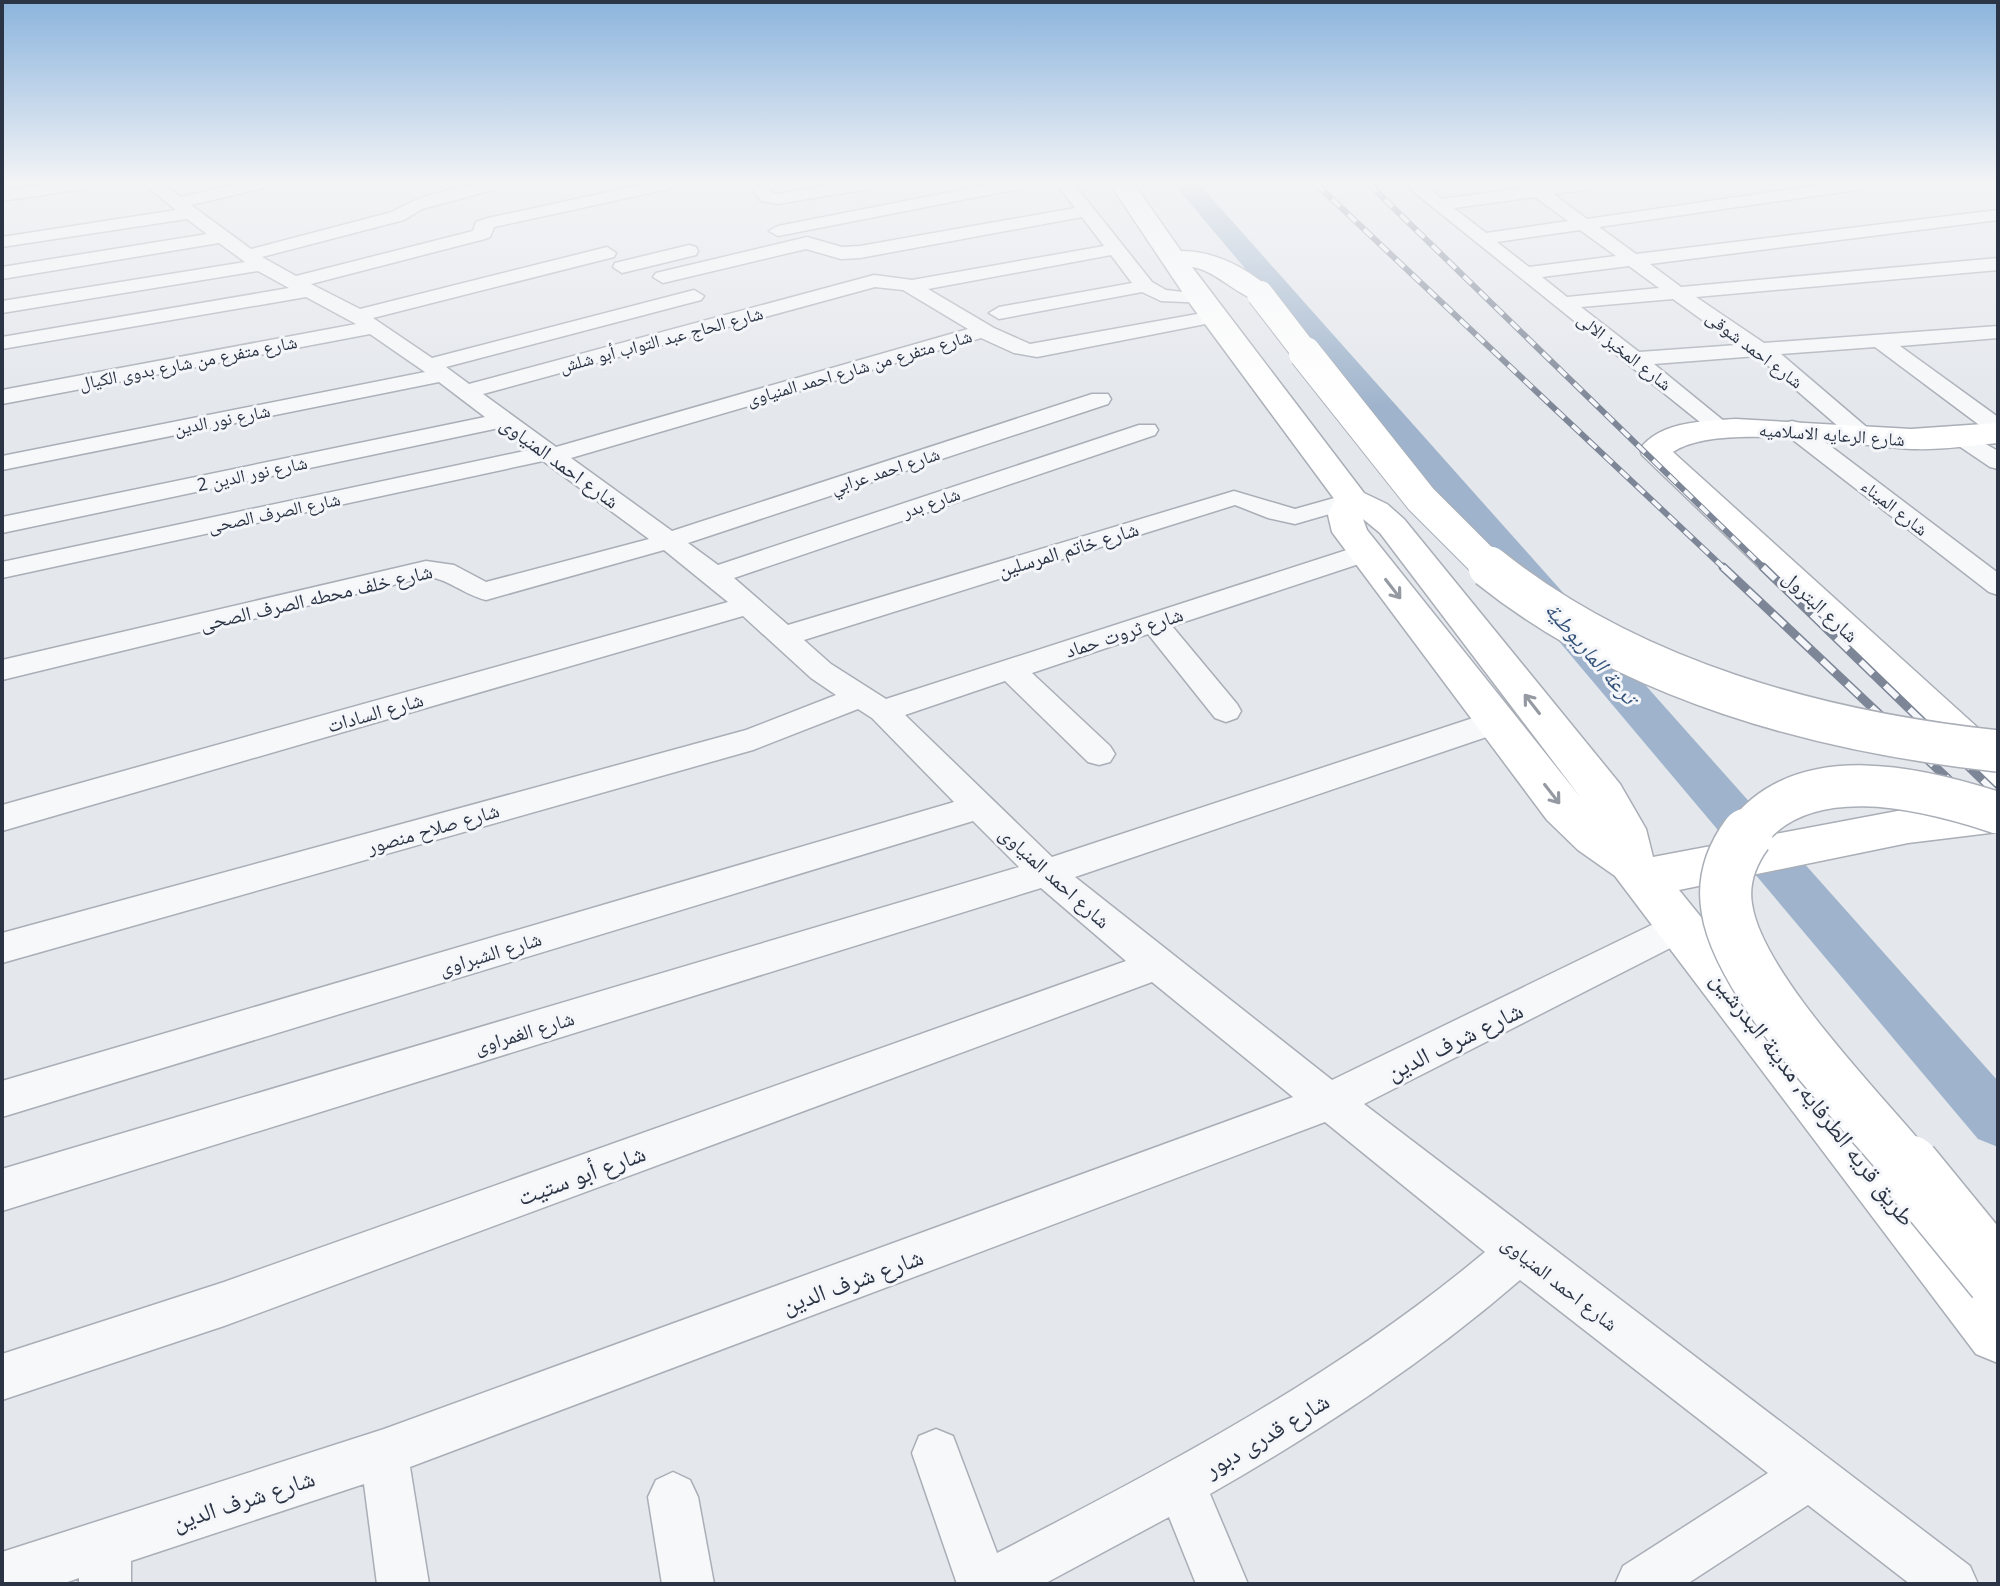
<svg xmlns="http://www.w3.org/2000/svg" width="2000" height="1586" font-family="'Open Sans','Noto Naskh Arabic',sans-serif">
<rect width="100%" height="100%" fill="#e4e7ec"/>
<g fill="none" stroke-linecap="round" stroke-linejoin="round">
<!-- canal -->
<path fill="#9fb4cc" fill-rule="evenodd" d="M 1174,184 L 1199,184 L 1998,1081 L 1998,1147 L 1978,1139 Z"/>
<!-- street casing -->
<g stroke="#a9aeb7" stroke-width="3">
<g id="street">
<path d="M 49,184 L 91,184 L 83,189 L 2,201 L 2,191 Z"/>
<path d="M 144,184 L 163,184 L 181,197 L 236,184 L 265,184 L 263,188 L 191,205 L 251,249 L 392,212 C 424,193 465,184 502,184 L 500,188 L 422,209 L 404,220 L 262,257 L 296,276 L 473,231 L 476,222 L 488,218 L 645,184 L 676,184 L 668,189 L 494,227 L 490,237 L 485,239 L 311,284 L 360,309 L 607,247 L 616,253 L 614,257 L 373,318 L 432,358 L 694,290 L 704,296 L 701,300 L 446,367 L 469,384 L 874,275 L 912,280 L 1104,246 L 1082,217 L 860,258 L 841,259 L 806,249 L 663,283 L 653,277 L 656,273 L 807,237 L 842,247 L 860,246 L 1075,208 L 1057,184 L 1074,184 L 1152,282 L 1166,290 L 1208,295 L 1211,299 L 1208,303 L 1161,301 L 1142,292 L 999,319 L 989,313 L 999,307 L 1132,283 L 1111,255 L 928,289 L 994,328 L 1030,344 L 1214,311 L 1221,313 L 1224,317 L 1221,321 L 1037,357 L 1014,353 L 981,338 L 571,458 L 672,531 L 1092,394 L 1108,394 L 1111,399 L 1108,404 L 688,543 L 718,565 L 1139,425 L 1155,425 L 1158,430 L 1155,435 L 734,578 L 788,625 L 1234,491 L 1295,509 L 1352,493 L 1361,495 L 1364,500 L 1361,505 L 1295,524 L 1268,518 L 1235,505 L 804,640 L 831,664 L 886,699 L 1356,547 L 1374,547 L 1378,553 L 1374,559 L 1172,626 L 1237,704 L 1241,711 L 1237,718 L 1226,722 L 1215,718 L 1148,634 L 1032,673 L 1110,746 L 1115,754 L 1110,762 L 1099,765 L 1088,762 L 1005,681 L 905,715 L 1052,857 L 1485,714 L 1496,711 L 1507,714 L 1511,722 L 1507,730 L 1075,877 L 1332,1080 L 1668,917 L 1680,912 L 1692,917 L 1698,927 L 1692,937 L 1364,1104 L 1970,1566 L 1978,1584 L 1910,1584 L 1808,1505 L 1687,1584 L 1615,1584 L 1623,1566 L 1768,1473 L 1520,1280 C 1424,1363 1320,1431 1210,1494 L 1248,1584 L 1196,1584 L 1169,1517 L 1044,1584 L 957,1584 L 912,1453 L 919,1436 L 936,1429 L 953,1436 L 997,1553 C 1169,1464 1336,1377 1485,1252 L 1325,1122 L 410,1467 L 429,1584 L 377,1584 L 364,1484 L 131,1561 L 131,1584 L 79,1584 L 79,1578 L 62,1584 L 2,1584 L 2,1552 L 384,1429 L 1293,1097 L 1152,982 L 224,1326 L 2,1400 L 2,1354 L 224,1282 L 1126,961 L 1041,888 L 2,1211 L 2,1169 L 1019,867 L 973,821 L 2,1117 L 2,1081 L 954,802 L 872,718 L 858,709 L 753,750 L 2,963 L 2,933 L 746,730 L 836,695 L 811,678 L 743,616 L 2,831 L 2,805 L 728,602 L 664,550 L 486,600 C 464,595 446,577 426,577 L 2,680 L 2,660 L 426,561 L 454,565 L 486,582 L 649,539 L 543,461 L 2,578 L 2,562 L 529,450 L 499,428 L 2,533 L 2,517 L 485,417 L 439,382 L 2,470 L 2,456 L 425,372 L 370,334 L 2,404 L 2,390 L 356,324 L 306,297 L 2,349 L 2,337 L 289,288 L 258,271 L 2,313 L 2,301 L 245,262 L 219,243 L 2,279 L 2,267 L 207,234 L 187,219 L 2,247 L 2,237 L 176,210 ZM 875,287 L 903,290 L 968,329 L 556,447 L 483,394 Z"/>
<path d="M 748,184 L 765,184 L 773,193 L 778,194 L 837,184 L 875,184 L 867,189 L 778,204 L 761,201 Z"/>
<path d="M 992,184 L 1026,184 L 1018,189 L 778,236 L 769,231 L 778,226 Z"/>
<path d="M 1404,184 L 1423,184 L 1442,199 L 1523,188 L 1520,184 L 1600,184 L 1592,189 L 1553,194 L 1587,219 L 1827,184 L 1870,184 L 1862,189 L 1599,227 L 1636,254 L 1998,210 L 1998,220 L 1650,264 L 1681,287 L 1998,258 L 1998,270 L 1696,297 L 1764,343 L 1998,326 L 1998,338 L 1900,346 L 1998,417 L 1998,435 L 1990,433 L 1875,347 L 1781,354 L 1870,430 L 1874,435 L 1870,440 L 1854,440 L 1757,356 L 1654,364 L 1735,430 L 1732,435 L 1716,435 ZM 1535,197 L 1568,221 L 1486,233 L 1454,208 ZM 1580,230 L 1616,256 L 1529,267 L 1497,242 ZM 1629,266 L 1659,288 L 1567,297 L 1542,277 ZM 1673,299 L 1737,345 L 1639,352 L 1581,307 Z"/>
<path d="M 689,245 L 696,247 L 698,251 L 696,255 L 622,273 L 613,267 L 615,263 Z"/>
<path d="M 1792,421 L 1800,423 L 1998,573 L 1998,595 L 1989,592 L 1784,433 L 1781,428 L 1784,423 Z"/>
<path d="M 1961,430 L 1998,451 L 1998,469 L 1990,467 L 1953,442 L 1949,437 L 1953,432 Z"/>
<path d="M 673,1472 L 690,1480 L 698,1497 L 714,1584 L 662,1584 L 648,1497 L 656,1480 Z"/>
</g>
</g>
<!-- secondary casing -->
<g stroke="#a9aeb7" stroke-width="3">
<g id="secondary">
<path d="M 1110,184 L 1134,184 L 1181,251 C 1215,251 1244,267 1270,288 L 1273,294 L 1270,300 C 1244,306 1221,271 1192,267 L 1364,493 L 1387,504 L 1404,519 L 1620,784 L 1646,829 L 1653,857 L 1908,809 L 1998,798 L 1998,832 L 1908,843 L 1679,890 L 1998,1283 L 1998,1363 L 1976,1354 L 1615,876 L 1578,850 L 1547,820 L 1332,532 L 1328,515 L 1335,500 L 1191,305 ZM 1363,519 L 1380,533 L 1581,798 L 1367,530 Z"/>
<path d="M 1736,419 L 1911,429 L 1998,423 L 1998,443 C 1969,446 1940,450 1912,449 C 1856,446 1717,421 1673,452 L 1998,746 L 1998,787 L 1983,782 L 1642,455 L 1640,449 C 1660,421 1705,421 1736,419 Z"/>
</g>
</g>
<!-- street -->
<use href="#street" fill="#f7f8fa" fill-rule="evenodd"/>
<!-- secondary -->
<use href="#secondary" fill="#fff" fill-rule="evenodd"/>
<!-- rail-far1 casing -->
<g stroke="#7d8696" stroke-width="6">
<g id="rail-far1">
<path d="M 1316,184 L 1725,569"/>
<path d="M 1369,184 L 1765,569"/>
</g>
</g>
<!-- rail casing -->
<g stroke="#7d8696" stroke-width="9">
<g id="rail">
<path d="M 1723,567 L 1998,826"/>
<path d="M 1763,567 L 1998,795"/>
</g>
</g>
<!-- rail-far1 -->
<use href="#rail-far1" stroke="#f4f6f9" stroke-width="4" stroke-dasharray="11" stroke-linecap="butt"/>
<!-- rail -->
<use href="#rail" stroke="#f4f6f9" stroke-width="6" stroke-dasharray="17" stroke-linecap="butt"/>
<!-- secondary-bridge-far4 casing -->
<g stroke="#a9aeb7" stroke-width="28" stroke-linecap="butt">
<path id="secondary-bridge-far4" d="M 1260,294 L 1307,355"/>
</g>
<!-- secondary-bridge-far3 casing -->
<g stroke="#a9aeb7" stroke-width="34" stroke-linecap="butt">
<path id="secondary-bridge-far3" d="M 1305,353 L 1421,499 L 1491,569"/>
</g>
<!-- secondary-bridge-far2 casing -->
<g stroke="#a9aeb7" stroke-width="44" stroke-linecap="butt">
<g id="secondary-bridge-far2">
<path d="M 1489,567 C 1631,681 1820,732 1998,751"/>
<path d="M 1745,836 C 1802,758 1922,788 1998,813"/>
</g>
</g>
<!-- secondary-bridge-far1 casing -->
<g stroke="#a9aeb7" stroke-width="54" stroke-linecap="butt">
<path id="secondary-bridge-far1" d="M 1747,834 C 1731,856 1722,881 1727,909 C 1739,987 1858,1106 1910,1169"/>
</g>
<!-- secondary-bridge casing -->
<g stroke="#a9aeb7" stroke-width="67" stroke-linecap="butt">
<path id="secondary-bridge" d="M 1908,1167 L 1998,1277"/>
</g>
<!-- secondary-bridge-far4 -->
<use href="#secondary-bridge-far4" stroke="#fff" stroke-width="26"/>
<!-- secondary-bridge-far3 -->
<use href="#secondary-bridge-far3" stroke="#fff" stroke-width="32"/>
<!-- secondary-bridge-far2 -->
<use href="#secondary-bridge-far2" stroke="#fff" stroke-width="41"/>
<!-- secondary-bridge-far1 -->
<use href="#secondary-bridge-far1" stroke="#fff" stroke-width="51"/>
<!-- secondary-bridge -->
<use href="#secondary-bridge" stroke="#fff" stroke-width="64"/>
</g>
<!-- one-way arrows -->
<defs><path id="oneway-shaft" d="M-6 0H5M1.5-3L5.5 0L1.5 3" fill="none" stroke-width="1.6" stroke-linecap="round" stroke-linejoin="round" transform="scale(2)"/></defs>
<g stroke="#959aa2">
<use href="#oneway-shaft" transform="translate(1393 589) rotate(52)"/>
<use href="#oneway-shaft" transform="translate(1532 704) rotate(-128)"/>
<use href="#oneway-shaft" transform="translate(1552 794) rotate(52)"/>
</g>
<!-- sky -->
<linearGradient id="sky" x2="0" y2="1"><stop stop-color="#8bb4dd"/><stop offset="0.45" stop-color="#f3f4f6"/><stop offset="1" stop-color="#f3f4f6" stop-opacity="0"/></linearGradient>
<rect width="2000" height="406" fill="url(#sky)"/>
<g text-anchor="middle" dominant-baseline="central" stroke-width="6" stroke-linejoin="round" paint-order="stroke">
<!-- far-street labels -->
<g font-size="18" fill="#2b3445" stroke="#f4f6f9">
<text transform="translate(661 339) rotate(-15)">شارع الحاج عبد التواب أبو شلش</text>
<text transform="translate(1755 349) rotate(37)">شارع احمد شوقى</text>
<text transform="translate(1625 351) rotate(38)">شارع المخبز الالى</text>
<text transform="translate(188 362) rotate(-11)">شارع متفرع من شارع بدوى الكيال</text>
<text transform="translate(859 367) rotate(-16)">شارع متفرع من شارع احمد المنياوى</text>
<text transform="translate(222 419) rotate(-11)">شارع نور الدين</text>
<text transform="translate(1832 434) rotate(4)">شارع الرعايه الاسلاميه</text>
<text transform="translate(885 470) rotate(-18)">شارع احمد عرابي</text>
<text transform="translate(252 473) rotate(-12)">شارع نور الدين 2</text>
<text transform="translate(931 502) rotate(-19)">شارع بدر</text>
<text transform="translate(1895 507) rotate(38)">شارع الميناء</text>
<text transform="translate(274 512) rotate(-12)">شارع الصرف الصحى</text>
</g>
<!-- street labels -->
<g font-size="20" fill="#2b3445" stroke="#f4f6f9">
<text transform="translate(560 462) rotate(36)">شارع احمد المنياوى</text>
<text transform="translate(1068 549) rotate(-17)">شارع خاتم المرسلين</text>
<text transform="translate(316 597) rotate(-13)">شارع خلف محطه الصرف الصحى</text>
<text transform="translate(1821 606) rotate(43)">شارع البترول</text>
<text transform="translate(1124 632) rotate(-18)">شارع ثروت حماد</text>
<text transform="translate(375 712) rotate(-16)">شارع السادات</text>
<text transform="translate(433 828) rotate(-16)">شارع صلاح منصور</text>
<text transform="translate(1055 877) rotate(42)">شارع احمد المنياوى</text>
<text transform="translate(490 953) rotate(-17)">شارع الشبراوى</text>
<text transform="translate(524 1032) rotate(-17)">شارع الغمراوى</text>
<text transform="translate(1560 1283) rotate(38)">شارع احمد المنياوى</text>
</g>
<!-- water labels -->
<g font-size="22" font-style="italic" fill="#34527a" stroke="#f4f6f9">
<text transform="translate(1592 652) rotate(49)">ترعة الماريوطية</text>
</g>
<!-- near-street labels -->
<g font-size="24" fill="#2b3445" stroke="#f4f6f9">
<text transform="translate(1454 1040) rotate(-26)">شارع شرف الدين</text>
<text transform="translate(1814 1098) rotate(52)">طريق قريه الطرفايه, مدينة البدرشين</text>
<text transform="translate(581 1174) rotate(-20)">شارع أبو ستيت</text>
<text transform="translate(852 1280) rotate(-20)">شارع شرف الدين</text>
<text transform="translate(1266 1434) rotate(-31)">شارع قدرى دبور</text>
<text transform="translate(243 1499) rotate(-18)">شارع شرف الدين</text>
</g>
</g>
<!-- border -->
<rect width="2000" height="1586" fill="none" stroke="#2b3445" stroke-width="8"/>
</svg>
